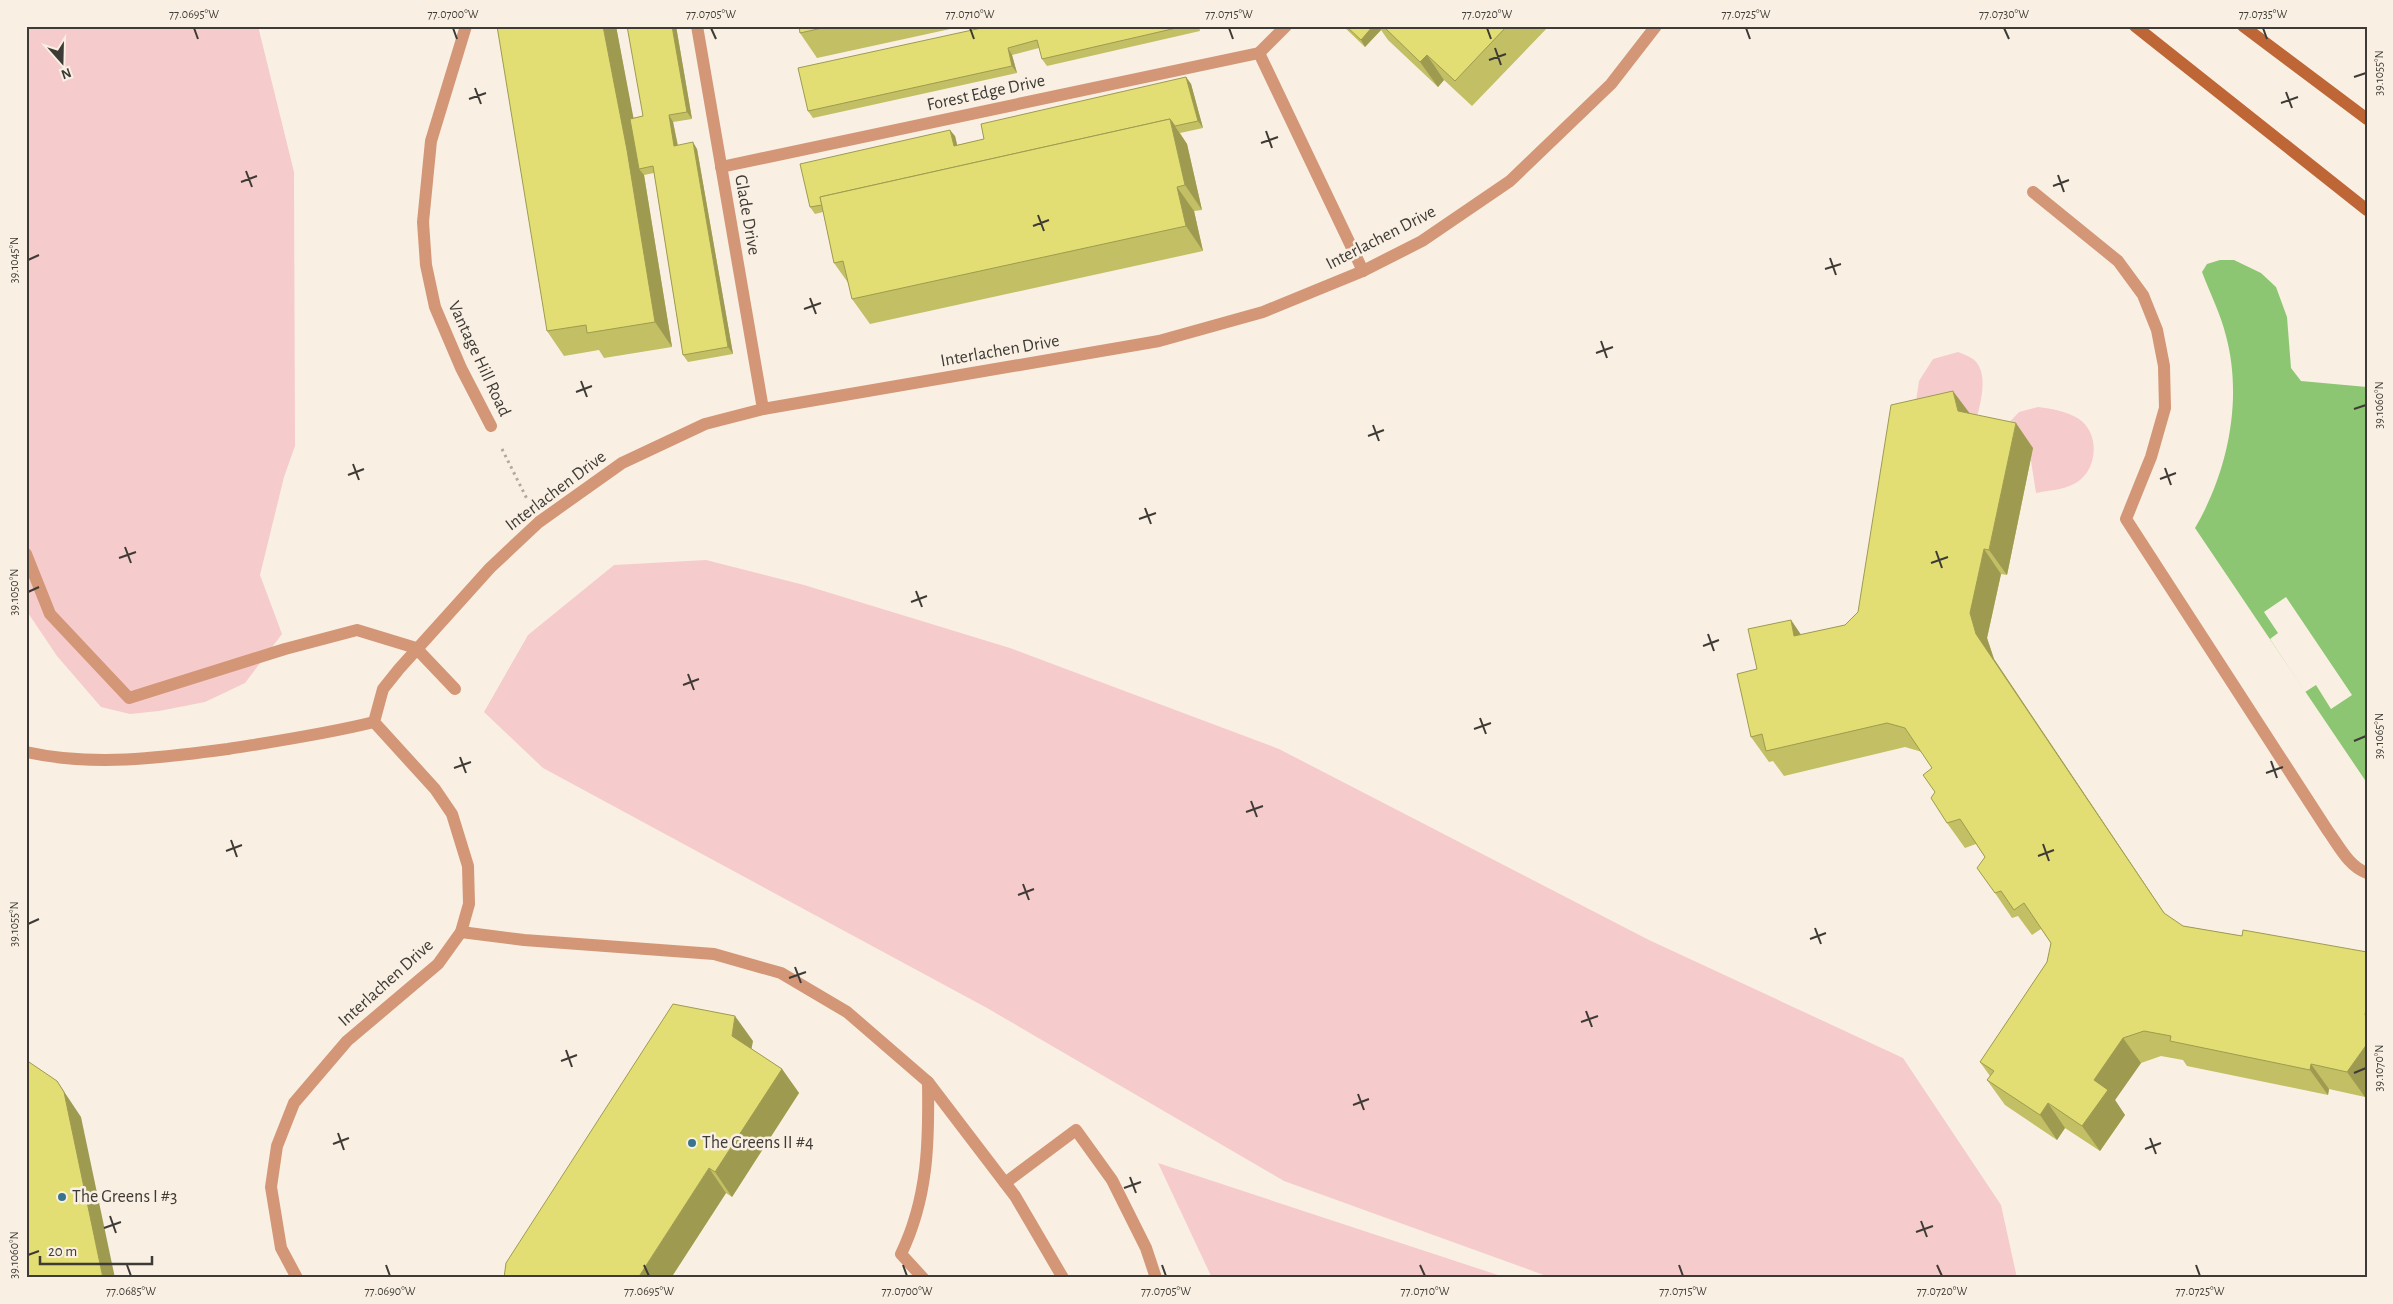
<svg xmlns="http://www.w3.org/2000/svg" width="2393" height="1304" font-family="'Alegreya Sans',sans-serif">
<rect width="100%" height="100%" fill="#f9f0e3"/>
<!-- green -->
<g fill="#f6cbcc">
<path d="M 26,26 L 258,26 L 294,172 L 295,446 L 284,477 L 260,575 L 282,634 L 245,683 L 205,702 L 159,711 L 130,714 L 101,707 L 57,656 L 26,610 Z"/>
<path d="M 1958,352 C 1963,354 1969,356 1973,359 C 1994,375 1975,420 1970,442 L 1916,401 L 1919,381 L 1933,359 Z"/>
<path d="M 2038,407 C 2053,409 2066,411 2079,419 C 2099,433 2098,465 2080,480 C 2068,490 2050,490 2036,493 L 2029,448 L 2005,427 L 2019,412 Z"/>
<path d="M 706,560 L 804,585 L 1010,648 L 1279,749 L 1649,940 L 1903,1058 L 2001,1205 L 2017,1278 L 1552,1278 L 1284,1181 L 987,1008 L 543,768 L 484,712 L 528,635 L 614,565 Z"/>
<path d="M 1158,1163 L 1507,1278 L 1212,1278 Z"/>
</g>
<!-- water -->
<path fill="#8cc672" d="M 2220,260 L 2234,260 L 2261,273 L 2276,287 L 2287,317 L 2291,368 L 2301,381 L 2367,387 L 2367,783 L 2195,528 C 2228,472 2243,399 2226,336 C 2221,315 2210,293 2202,272 L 2207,264 Z"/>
<!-- pier -->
<path fill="#f9f0e3" d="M 2286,597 L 2352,695 L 2331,709 L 2316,685 L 2305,692 L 2270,639 L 2278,633 L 2264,612 Z"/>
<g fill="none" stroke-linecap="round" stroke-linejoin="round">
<!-- path -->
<path stroke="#b0a99f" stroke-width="3" stroke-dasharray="2.5 4" stroke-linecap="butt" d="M 502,449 L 527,499"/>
<!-- lane -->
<g stroke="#d39677" stroke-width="12">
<path d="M 2033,192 L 2118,261 L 2143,295 L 2157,330 L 2164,366 L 2165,408 L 2151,457 L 2126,519 L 2328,831 C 2339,846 2349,867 2367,873"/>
<path d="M 26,554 L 50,614 L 129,698 L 285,649 L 357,630 L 416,648 L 455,689"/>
<path d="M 26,752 C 94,767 160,758 228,749 C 277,741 326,734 374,722"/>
<path d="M 461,932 L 524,940 L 714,954 L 781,973 L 847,1012 L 928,1082 L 1015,1196 L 1063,1278"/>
<path d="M 1005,1183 L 1076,1130 L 1112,1180 L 1146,1248 L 1156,1278"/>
<path d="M 923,1278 L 901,1254 C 928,1198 929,1143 928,1082"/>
</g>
<!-- street -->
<g stroke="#d39677" stroke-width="12">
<path d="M 466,26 L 431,141 L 423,222 L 426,265 L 435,307 L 461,368 L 491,426"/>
<path d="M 697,26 L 763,409"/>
<path d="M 1259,53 L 1363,271"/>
<path d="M 721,167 L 1259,53 L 1286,26"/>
<path d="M 297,1278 L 281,1248 L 271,1187 L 277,1146 L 294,1103 L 347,1041 L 438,964 L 461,932 L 469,904 L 468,866 L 452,814 L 435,789 L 374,722 L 383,689 L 399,669 L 490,568 L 539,522 L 622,463 L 705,424 L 763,409 L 1159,341 L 1263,312 L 1363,271 L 1422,241 L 1510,181 L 1611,84 L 1656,26"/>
</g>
<!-- secondary -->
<g stroke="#be6636" stroke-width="12">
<path d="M 2135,26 L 2367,210"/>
<path d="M 2243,26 L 2367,119"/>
</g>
</g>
<!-- wall -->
<g fill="#c2bf64">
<path d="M 616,26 L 633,118 L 643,116 L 676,26 L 692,119 L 673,122 L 678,145 L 697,149 L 733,354 L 688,362 L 683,355 L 654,173 L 644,175 L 672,347 L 604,358 L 599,350 L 564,356 L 547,331 Z"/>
<path d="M 799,26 L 964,26 L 817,58 L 800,33 Z"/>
<path d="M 986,26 L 1199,26 L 1200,31 L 1047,66 L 1042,59 L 1039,48 L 1012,55 L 1017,73 L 813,118 L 808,111 L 986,27 Z"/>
<path d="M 1343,26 L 1549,26 L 1472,106 L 1444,80 L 1438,87 L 1388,40 L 1381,30 L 1365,47 Z"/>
<path d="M 1186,77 L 1191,84 L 1203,128 L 1180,133 L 1187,144 L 1202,210 L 1194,211 L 1203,251 L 870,324 L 852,299 L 849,284 L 834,263 L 823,212 L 815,214 L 810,207 L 955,136 L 957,145 L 984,139 Z"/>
<path d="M 1970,414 L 2033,448 L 2007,575 L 2001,574 L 1987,638 L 1994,659 L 2165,914 L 2183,926 L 2242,936 L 2367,952 L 2365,1097 L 2329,1089 L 2328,1095 L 2187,1066 L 2183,1060 L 2161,1056 L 2141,1063 L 2115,1100 L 2125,1115 L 2100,1151 L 2065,1128 L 2057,1140 L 2005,1105 L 1987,1080 L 1990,1076 L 1980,1062 L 2047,962 L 2051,943 L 2041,929 L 2032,935 L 2018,916 L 2012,918 L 1995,893 L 1985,857 L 1976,844 L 1965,848 L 1947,823 L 1935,792 L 1932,768 L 1922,752 L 1905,747 L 1784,776 L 1773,761 L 1769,762 L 1751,737 L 1757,669 L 1791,620 L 1801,635 L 1845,625 L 1858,612 Z"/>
<path d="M 753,1041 L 751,1049 L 782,1069 L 799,1093 L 732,1197 L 726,1193 L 671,1278 Z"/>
</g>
<!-- shaded-wall -->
<g fill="#9e9b51">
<path d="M 603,26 L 616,26 L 643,168 L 639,169 L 644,175 L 672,347 L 655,322 Z"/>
<path d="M 672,26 L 676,26 L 692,119 L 687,112 Z"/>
<path d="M 1373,26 L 1379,26 L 1381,30 L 1365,47 L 1361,40 Z"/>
<path d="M 1008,48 L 1012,55 L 1017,73 L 1012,66 Z"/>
<path d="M 1427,55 L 1444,80 L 1438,87 L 1420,62 Z"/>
<path d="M 1186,77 L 1191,84 L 1203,128 L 1198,121 Z"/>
<path d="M 669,115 L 673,122 L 679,153 L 674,146 Z"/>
<path d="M 1170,119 L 1187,144 L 1202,210 L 1185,185 Z"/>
<path d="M 950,130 L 955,136 L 959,153 L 954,146 Z"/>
<path d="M 693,142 L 697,149 L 733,354 L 728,347 Z"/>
<path d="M 1177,187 L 1194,211 L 1203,251 L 1186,226 Z"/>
<path d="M 1953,391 L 1971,415 L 1958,411 Z"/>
<path d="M 2016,423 L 2033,448 L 2007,575 L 1989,550 Z"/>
<path d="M 1984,549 L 2001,574 L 1987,638 L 1994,659 L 2181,938 L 1976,634 L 1970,613 Z"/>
<path d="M 1791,620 L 1808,645 L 1794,636 Z"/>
<path d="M 2367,1003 L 2367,1018 L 2365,1015 Z"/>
<path d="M 735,1016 L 753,1041 L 749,1061 L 732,1036 Z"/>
<path d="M 2123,1038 L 2141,1063 L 2115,1100 L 2125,1115 L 2100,1151 L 2082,1126 L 2094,1080 Z"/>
<path d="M 2367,1044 L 2367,1093 L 2365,1097 L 2347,1072 Z"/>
<path d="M 2311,1064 L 2329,1089 L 2328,1095 L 2310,1070 Z"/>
<path d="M 782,1069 L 799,1093 L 732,1197 L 715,1172 Z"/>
<path d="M 57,1081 L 81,1117 L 115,1278 L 103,1278 Z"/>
<path d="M 2048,1103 L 2065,1128 L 2057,1140 L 2040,1115 Z"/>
<path d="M 709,1168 L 726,1193 L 671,1278 L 638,1278 Z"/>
</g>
<!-- building -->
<g fill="#e2de74" stroke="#9e9b51">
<path d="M 497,26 L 603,26 L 627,150 L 655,322 L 587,333 L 586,325 L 547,331 Z"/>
<path d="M 627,26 L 672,26 L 687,112 L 669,115 L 674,146 L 693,142 L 728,347 L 683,355 L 653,166 L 639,169 L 630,119 L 643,116 Z"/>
<path d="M 799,26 L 831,26 L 800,33 Z"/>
<path d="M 986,26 L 1185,26 L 1042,59 L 1037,40 L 1008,48 L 1012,66 L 808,111 L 798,68 L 986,27 Z"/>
<path d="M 1346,26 L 1373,26 L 1361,40 Z"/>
<path d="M 1383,26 L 1507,26 L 1455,81 L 1427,55 L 1420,62 Z"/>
<path d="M 1186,77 L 1198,121 L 1175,126 L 1170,119 L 820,197 L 822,205 L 810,207 L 800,164 L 950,130 L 954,146 L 984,139 L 981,124 Z"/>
<path d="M 1170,119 L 1185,185 L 1177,187 L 1186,226 L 852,299 L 843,261 L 834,263 L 820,197 Z"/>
<path d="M 1953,391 L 1958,411 L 2016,423 L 1989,550 L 1984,549 L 1970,613 L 1976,634 L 2164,913 L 2183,926 L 2242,936 L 2243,930 L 2367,952 L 2367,1003 L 2365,1015 L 2367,1016 L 2367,1044 L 2347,1072 L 2311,1064 L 2310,1070 L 2170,1041 L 2171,1036 L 2144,1031 L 2123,1038 L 2094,1080 L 2108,1090 L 2082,1126 L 2048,1103 L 2040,1115 L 1987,1080 L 1994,1071 L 1980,1062 L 2047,962 L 2051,943 L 2024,903 L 2014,910 L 2001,891 L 1995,893 L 1977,868 L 1985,857 L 1960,819 L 1947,823 L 1931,798 L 1935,792 L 1923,775 L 1932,768 L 1905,728 L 1887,723 L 1766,751 L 1762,734 L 1751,737 L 1737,674 L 1757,669 L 1748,629 L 1791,620 L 1794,636 L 1845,625 L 1858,612 L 1891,405 Z"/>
<path d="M 673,1004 L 735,1016 L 732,1036 L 782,1069 L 715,1172 L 709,1168 L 638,1278 L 504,1278 L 506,1263 Z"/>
<path d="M 26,1060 L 57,1081 L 64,1092 L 103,1278 L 26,1278 Z"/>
</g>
<!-- ticks -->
<path fill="none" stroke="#3e3b36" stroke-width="2" d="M 194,28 L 198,39M 453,28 L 457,39M 711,28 L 716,39M 970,28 L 974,39M 1229,28 L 1233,39M 1487,28 L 1491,39M 1746,28 L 1750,39M 2004,28 L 2009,39M 2263,28 L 2267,39M 1495,48 L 1501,65M 1489,60 L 1506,54M 2354,77 L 2366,73M 475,88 L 481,104M 2286,92 L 2292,108M 469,99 L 486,93M 2281,103 L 2298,97M 1266,131 L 1272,148M 1261,143 L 1278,137M 246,171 L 252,187M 2058,175 L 2064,192M 241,182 L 257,176M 2053,186 L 2069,180M 1038,215 L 1044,231M 1033,226 L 1049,220M 1830,258 L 1836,275M 28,260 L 39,255M 1825,269 L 1841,264M 810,298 L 816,314M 804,309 L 821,303M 1601,341 L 1607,358M 1596,353 L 1613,347M 581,381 L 587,397M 576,392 L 592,386M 2354,409 L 2366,405M 1373,425 L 1379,441M 1368,436 L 1384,430M 353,464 L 359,480M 2165,468 L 2171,485M 348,475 L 364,469M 2160,479 L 2176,473M 1145,508 L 1151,524M 1139,519 L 1156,513M 125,547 L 131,563M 1936,551 L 1942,568M 119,558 L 136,552M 1931,563 L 1948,557M 916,591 L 922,607M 28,592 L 39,587M 911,602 L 927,596M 1708,634 L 1714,651M 1703,646 L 1719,640M 688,674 L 694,690M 683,685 L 699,679M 1480,718 L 1486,734M 1474,729 L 1491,723M 2354,741 L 2366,736M 460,757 L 466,773M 2271,761 L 2277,778M 454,768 L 471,762M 2266,773 L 2283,767M 1251,801 L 1257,817M 1246,812 L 1263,806M 231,840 L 237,857M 2043,844 L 2049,861M 226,851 L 242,845M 2038,856 L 2054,850M 1023,884 L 1029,900M 1018,895 L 1034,889M 28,924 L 39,919M 1815,928 L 1821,944M 1810,939 L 1826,933M 795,967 L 801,983M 789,978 L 806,972M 1586,1011 L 1592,1027M 1581,1022 L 1598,1016M 566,1050 L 572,1067M 561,1061 L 577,1055M 2354,1073 L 2366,1068M 1358,1094 L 1364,1110M 1353,1105 L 1369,1099M 338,1133 L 344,1150M 2150,1138 L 2156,1154M 333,1144 L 349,1138M 2145,1149 L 2161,1143M 1130,1177 L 1136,1193M 1124,1188 L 1141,1182M 110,1216 L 116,1233M 1921,1221 L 1927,1237M 104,1228 L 121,1222M 1916,1232 L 1933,1226M 28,1255 L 39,1251M 127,1265 L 131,1276M 386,1265 L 390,1276M 644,1265 L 649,1276M 903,1265 L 907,1276M 1162,1265 L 1166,1276M 1420,1265 L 1425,1276M 1679,1265 L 1683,1276M 1937,1265 L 1942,1276M 2196,1265 L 2200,1276"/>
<!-- markers -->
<g fill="#38748b" stroke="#f9f0e3" stroke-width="2">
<circle cx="692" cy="1143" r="5"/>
<circle cx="62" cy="1197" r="5"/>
</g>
<g text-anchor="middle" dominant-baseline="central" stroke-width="5" stroke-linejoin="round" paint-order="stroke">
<!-- street labels -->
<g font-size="18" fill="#3e3b36" stroke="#f9f0e3">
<text transform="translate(986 93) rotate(-12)">Forest Edge Drive</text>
<text transform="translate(747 215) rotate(80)">Glade Drive</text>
<text transform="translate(1381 238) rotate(-27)">Interlachen Drive</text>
<text transform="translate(1000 351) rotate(-10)">Interlachen Drive</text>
<text transform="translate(479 359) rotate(65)">Vantage Hill Road</text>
<text transform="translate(556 491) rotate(-37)">Interlachen Drive</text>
<text transform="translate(386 983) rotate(-42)">Interlachen Drive</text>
</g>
<!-- poi labels -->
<g font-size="18" fill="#3e3b36" stroke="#f9f0e3" text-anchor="start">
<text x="702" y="1143">The Greens II #4</text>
<text x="72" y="1197">The Greens I #3</text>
</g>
</g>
<!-- border -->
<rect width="2393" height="1304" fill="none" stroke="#f9f0e3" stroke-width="55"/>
<!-- north arrow -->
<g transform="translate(62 62) rotate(160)" stroke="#f9f0e3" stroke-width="4" paint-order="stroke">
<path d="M0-4L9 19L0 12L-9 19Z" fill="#3e3b36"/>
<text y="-8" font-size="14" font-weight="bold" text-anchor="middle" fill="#3e3b36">N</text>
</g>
<!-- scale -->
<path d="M40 1256v8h112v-8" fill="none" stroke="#3e3b36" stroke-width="2.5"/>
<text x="48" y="1256" font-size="15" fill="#3e3b36" stroke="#f9f0e3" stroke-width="4" paint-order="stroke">20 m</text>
<rect x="28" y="28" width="2338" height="1248" fill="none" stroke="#3e3b36" stroke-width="2"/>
<g font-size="12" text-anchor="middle" fill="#3e3b36">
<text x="194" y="18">77.0695°W</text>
<text x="453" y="18">77.0700°W</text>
<text x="711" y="18">77.0705°W</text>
<text x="970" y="18">77.0710°W</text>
<text x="1229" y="18">77.0715°W</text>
<text x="1487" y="18">77.0720°W</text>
<text x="1746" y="18">77.0725°W</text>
<text x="2004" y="18">77.0730°W</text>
<text x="2263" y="18">77.0735°W</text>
<text transform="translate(2379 73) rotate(-90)" y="4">39.1055°N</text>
<text transform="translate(14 260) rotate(-90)" y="4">39.1045°N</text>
<text transform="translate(2379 405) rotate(-90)" y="4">39.1060°N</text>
<text transform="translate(14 592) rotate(-90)" y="4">39.1050°N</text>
<text transform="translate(2379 736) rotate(-90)" y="4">39.1065°N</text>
<text transform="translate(14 924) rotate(-90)" y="4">39.1055°N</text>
<text transform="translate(2379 1068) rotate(-90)" y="4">39.1070°N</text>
<text transform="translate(14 1255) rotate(-90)" y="4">39.1060°N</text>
<text x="131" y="1295">77.0685°W</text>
<text x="390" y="1295">77.0690°W</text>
<text x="649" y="1295">77.0695°W</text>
<text x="907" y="1295">77.0700°W</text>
<text x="1166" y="1295">77.0705°W</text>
<text x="1425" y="1295">77.0710°W</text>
<text x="1683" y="1295">77.0715°W</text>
<text x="1942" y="1295">77.0720°W</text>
<text x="2200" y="1295">77.0725°W</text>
</g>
</svg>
